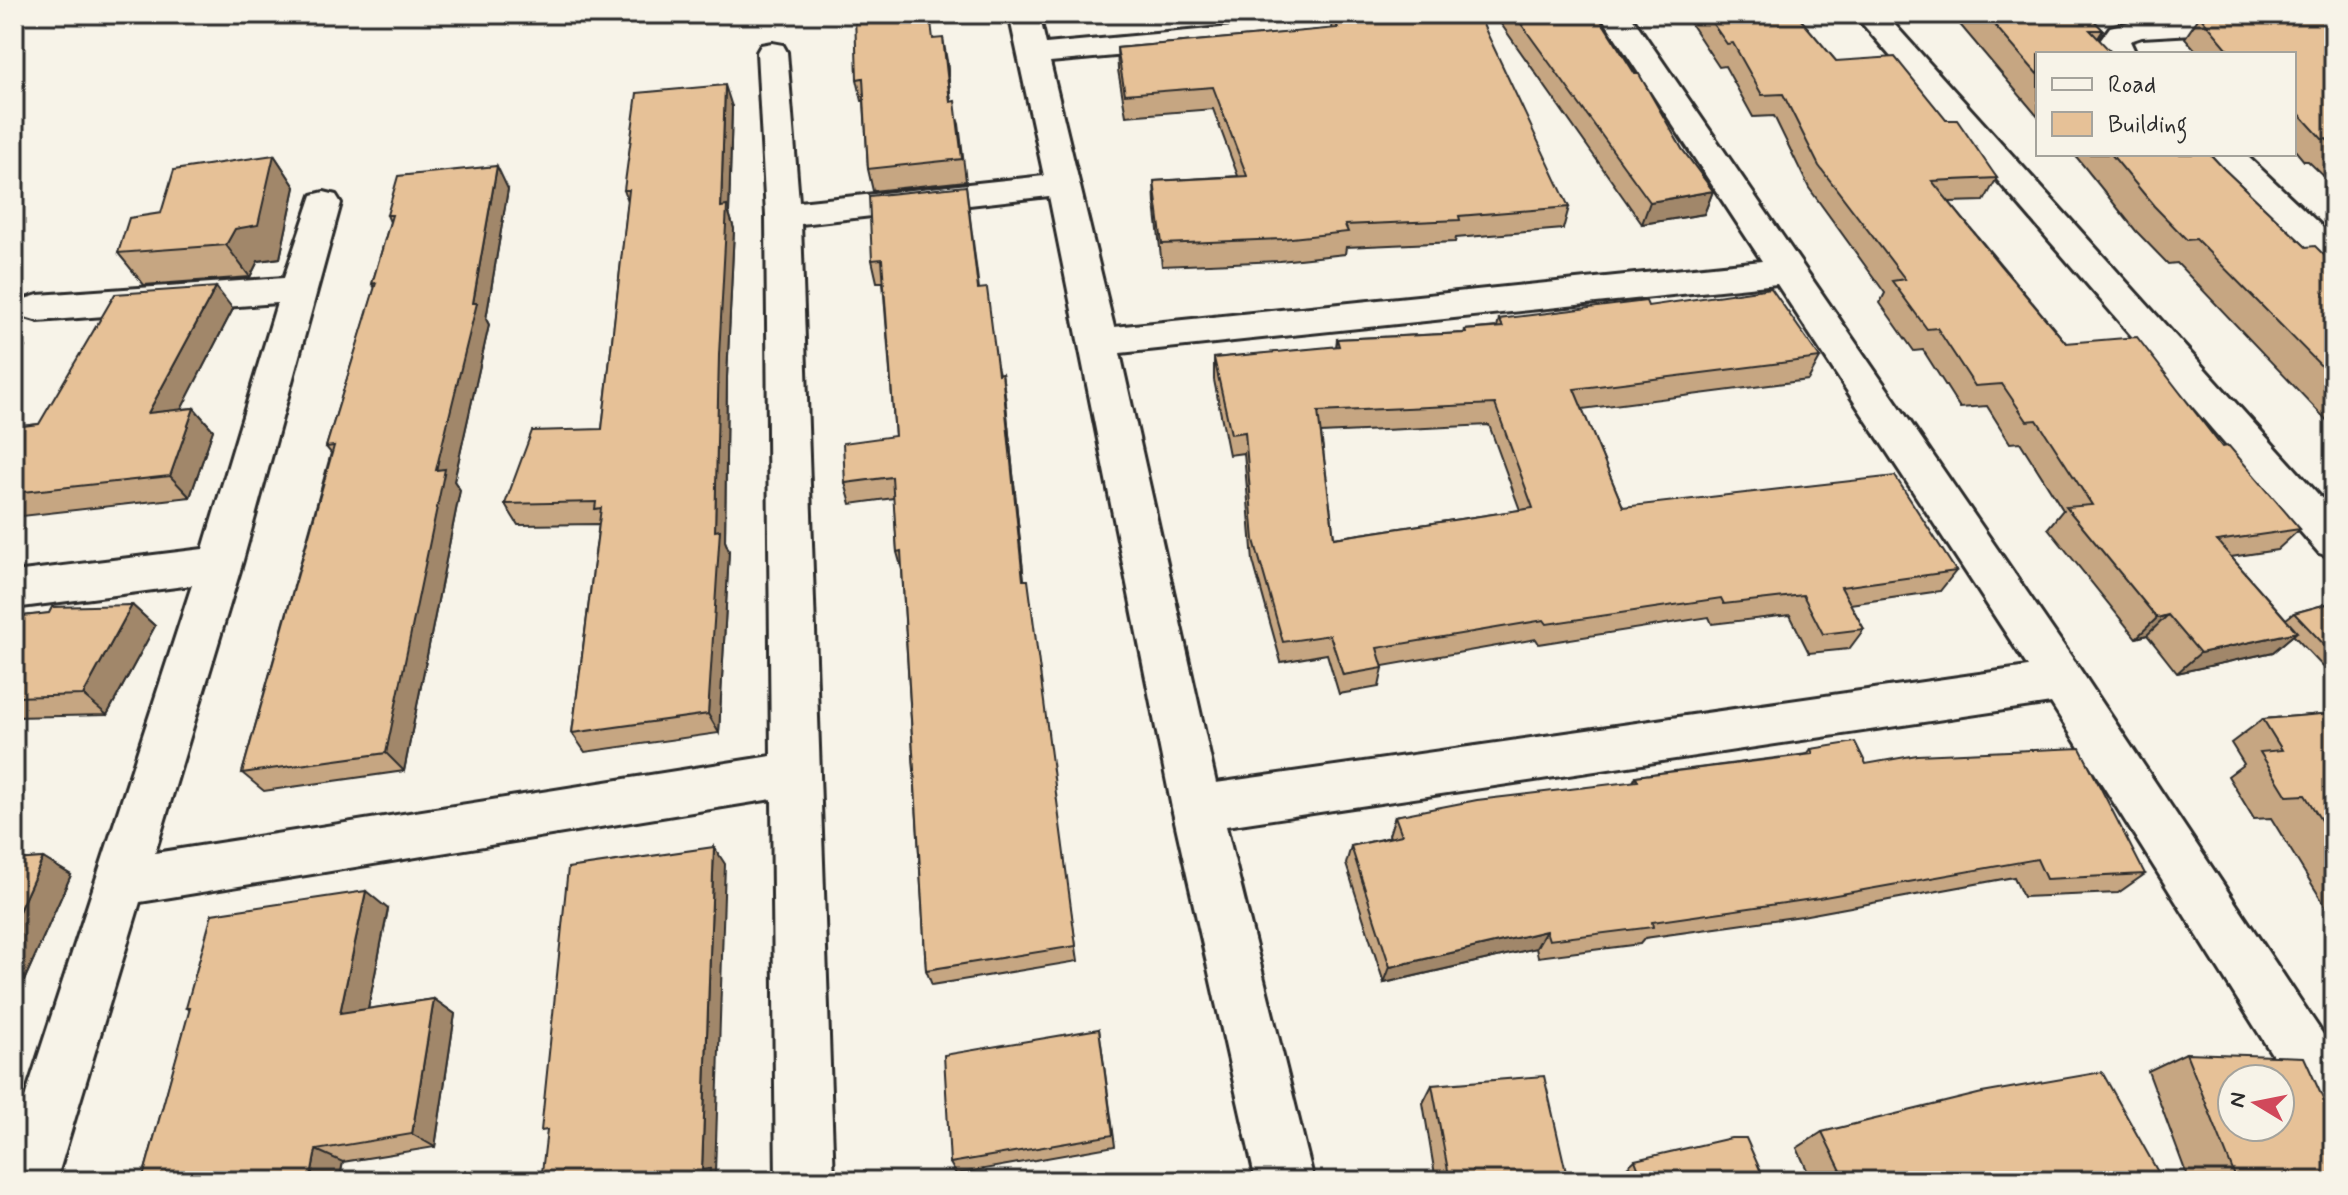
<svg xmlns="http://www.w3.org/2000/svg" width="2348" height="1195" font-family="Mynerve,sans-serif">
<rect width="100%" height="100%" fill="#f7f3e8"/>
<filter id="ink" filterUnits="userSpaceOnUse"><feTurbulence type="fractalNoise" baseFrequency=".0125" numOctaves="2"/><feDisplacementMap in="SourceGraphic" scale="16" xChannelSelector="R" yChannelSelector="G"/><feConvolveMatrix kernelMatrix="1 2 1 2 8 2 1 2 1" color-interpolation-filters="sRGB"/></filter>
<g filter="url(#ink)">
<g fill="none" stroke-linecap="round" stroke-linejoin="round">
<!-- minor casing -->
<g stroke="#2b2b2b" stroke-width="6">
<g id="minor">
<path d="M 1009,14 L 1039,14 L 1046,44 L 1373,14 L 1487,14 L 1483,20 L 1472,23 L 1050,62 L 1114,327 L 1762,261 L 1600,14 L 1630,14 L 2079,668 L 2334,1051 L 2334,1129 L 2314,1121 L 2051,703 L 1226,826 L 1314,1181 L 1256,1181 L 1172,808 L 1049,196 L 801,224 L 834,1181 L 776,1181 L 772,799 L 140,902 L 56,1181 L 14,1181 L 14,1131 L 192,585 L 14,608 L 14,572 L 203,549 L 277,303 L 38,321 L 25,317 L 20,308 L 25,299 L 38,295 L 284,278 L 312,195 L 324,192 L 336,195 L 341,203 L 242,564 L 155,853 L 771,756 L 766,215 L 757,52 L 761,45 L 772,43 L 783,45 L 787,52 L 799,202 L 1044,176 ZM 1777,284 L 2028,667 L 1216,783 L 1120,353 Z"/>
<path d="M 1854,14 L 1885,14 L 2334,512 L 2334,558 L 2319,553 Z"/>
<path d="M 2229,14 L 2334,14 L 2334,26 L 2142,37 L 2130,41 L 2136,54 L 2106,54 L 2100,41 L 2110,27 L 2142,19 Z"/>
<path d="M 2209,154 L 2245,154 L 2334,238 L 2334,270 L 2321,266 Z"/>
</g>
</g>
<!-- minor -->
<use href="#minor" fill="#f7f3e8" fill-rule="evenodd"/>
</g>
<!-- wall -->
<g fill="#c6a682" stroke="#2b2b2b" stroke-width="2" fill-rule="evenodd">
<path d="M 1494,14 L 1597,14 L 1682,149 L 1713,191 L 1704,214 L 1642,224 Z"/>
<path d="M 1684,14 L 1796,14 L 1836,61 L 1946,120 L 1997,178 L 1984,201 L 1949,202 L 2066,343 L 2222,447 L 2300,529 L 2277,550 L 2231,557 L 2286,619 L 2294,613 L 2334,602 L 2334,671 L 2328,672 L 2293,635 L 2273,652 L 2177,673 L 2147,635 L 2136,638 L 2048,528 L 2063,510 L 2020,442 L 2010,443 L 1987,406 L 1960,408 L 1923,350 L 1914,351 L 1880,303 L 1885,293 L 1809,188 L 1774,116 L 1753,117 L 1725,66 L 1719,67 Z"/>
<path d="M 1951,14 L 2088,14 L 2103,30 L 2098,38 L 2038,54 L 2038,117 Z"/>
<path d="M 2334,14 L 2334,186 L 2308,161 L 2304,161 L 2294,149 L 2294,54 L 2199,54 L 2185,38 L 2200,16 Z"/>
<path d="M 1333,17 L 1569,207 L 1563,229 L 1456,238 L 1455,242 L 1346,247 L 1345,254 L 1280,261 L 1162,266 L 1155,203 L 1154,181 L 1238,176 L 1213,109 L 1126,116 L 1118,70 L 1117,48 L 1332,29 Z"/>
<path d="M 934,39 L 947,61 L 951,102 L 959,124 L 966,181 L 873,191 L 868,169 L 864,101 L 862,101 L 857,79 Z"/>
<path d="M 732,107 L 729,213 L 734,229 L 727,377 L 725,541 L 729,551 L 719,733 L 585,752 L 572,733 L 599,524 L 518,525 L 505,504 L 602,429 L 628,201 L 624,190 Z"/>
<path d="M 2074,154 L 2210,154 L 2224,169 L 2306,247 L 2334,265 L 2334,428 L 2177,263 L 2168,264 L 2136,231 Z"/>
<path d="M 274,155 L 295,187 L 280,258 L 258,261 L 250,277 L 144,285 L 118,253 L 161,213 Z"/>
<path d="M 966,186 L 979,289 L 999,374 L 1002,373 L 1005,395 L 1024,580 L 1078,961 L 932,985 L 926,970 L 902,570 L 897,552 L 894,498 L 851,504 L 845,483 L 895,436 L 883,282 L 877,282 L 872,260 Z"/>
<path d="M 508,189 L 486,319 L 489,325 L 454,481 L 460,490 L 404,771 L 264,791 L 242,773 L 331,453 L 326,447 L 375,288 L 372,284 L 390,222 L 387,215 Z"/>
<path d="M 1648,306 L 1820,358 L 1808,380 L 1582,409 L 1623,507 L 1956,571 L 1940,591 L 1850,604 L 1864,629 L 1849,649 L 1809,653 L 1790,615 L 1712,624 L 1709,617 L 1539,644 L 1536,639 L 1383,666 L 1383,668 L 1379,687 L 1339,694 L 1327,654 L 1281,662 L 1253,561 L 1244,453 L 1229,455 L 1214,380 L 1214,358 L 1336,347 L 1337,339 L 1464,333 L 1465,330 L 1497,327 L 1499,319 ZM 1489,425 L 1520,510 L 1334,538 L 1321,433 Z"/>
<path d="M 233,309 L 181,409 L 194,408 L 213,430 L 190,497 L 14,517 L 14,427 L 39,424 Z"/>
<path d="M 132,605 L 155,626 L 107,715 L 14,717 L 14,617 Z"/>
<path d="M 2334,713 L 2334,920 L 2271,818 L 2254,819 L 2228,776 L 2244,764 L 2231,743 L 2263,719 Z"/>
<path d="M 1811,749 L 1866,764 L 2145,874 L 2118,893 L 2023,897 L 2014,877 L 1802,916 L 1645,938 L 1640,944 L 1538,957 L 1536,948 L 1384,983 L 1346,864 L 1351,846 L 1390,837 L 1389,835 L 1395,816 L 1633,782 L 1636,776 L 1807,754 Z"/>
<path d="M 43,858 L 71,875 L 23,983 L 14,984 L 14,860 Z"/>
<path d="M 388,909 L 368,1009 L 434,999 L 455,1014 L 435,1147 L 343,1162 L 339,1181 L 142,1181 L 190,1010 L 186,1008 Z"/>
<path d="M 1099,1029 L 1115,1146 L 956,1174 L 950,1163 Z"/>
<path d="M 2186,1053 L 2334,1181 L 2189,1181 L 2148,1071 Z"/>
<path d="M 1432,1085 L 1568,1181 L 1436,1181 L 1423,1103 Z"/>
<path d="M 1822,1132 L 2163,1181 L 1812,1181 L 1797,1148 Z"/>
<path d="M 1635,1160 L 1765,1181 L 1618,1181 L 1617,1176 Z"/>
</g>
<!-- shaded-wall -->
<g fill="#a1876a" stroke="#2b2b2b" stroke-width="2">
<path d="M 943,38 L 947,61 L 953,125 L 950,102 Z"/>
<path d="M 725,85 L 732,107 L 729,213 L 734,229 L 727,377 L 725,541 L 729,551 L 719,733 L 708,714 L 715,531 L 721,207 Z"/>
<path d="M 274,155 L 295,187 L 280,258 L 258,261 L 250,277 L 226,245 Z"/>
<path d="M 497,166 L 508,189 L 486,319 L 489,325 L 454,481 L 460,490 L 404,771 L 386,753 L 436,470 L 473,303 Z"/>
<path d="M 1713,191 L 1704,214 L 1642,224 L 1650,202 Z"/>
<path d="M 216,287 L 233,309 L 168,435 L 148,413 Z"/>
<path d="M 14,336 L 25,347 L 14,362 Z"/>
<path d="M 1002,373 L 1005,395 L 1026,601 L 1023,580 Z"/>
<path d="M 194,408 L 213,430 L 190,497 L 170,476 Z"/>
<path d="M 132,605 L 155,626 L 107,715 L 83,695 Z"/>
<path d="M 2168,615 L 2147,635 L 2136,638 L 2157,618 Z"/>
<path d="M 2297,632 L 2273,652 L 2177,673 L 2200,653 Z"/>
<path d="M 714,847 L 725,864 L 715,1173 L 722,1179 L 722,1181 L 709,1181 L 702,1170 Z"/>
<path d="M 43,858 L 71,875 L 23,983 L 14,979 L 14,922 Z"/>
<path d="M 366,891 L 388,909 L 364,1029 L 340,1013 Z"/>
<path d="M 1546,931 L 1536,948 L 1384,983 L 1390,967 Z"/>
<path d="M 434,999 L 455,1014 L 435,1147 L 412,1134 Z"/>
<path d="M 316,1150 L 343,1162 L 339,1181 L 310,1181 Z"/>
</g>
<!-- building -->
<g fill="#e6c197" stroke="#2b2b2b" stroke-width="2" fill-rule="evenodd">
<path d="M 855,14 L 930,14 L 933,39 L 943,38 L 950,102 L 955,101 L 962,159 L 868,169 L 863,78 L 857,79 Z"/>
<path d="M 1367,14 L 1478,14 L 1569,207 L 1459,216 L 1460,220 L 1345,225 L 1348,232 L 1282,239 L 1162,244 L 1154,181 L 1247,176 L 1213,87 L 1125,94 L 1117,48 L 1338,28 L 1333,17 Z"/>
<path d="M 1514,14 L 1597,14 L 1635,74 L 1639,74 L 1682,149 L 1713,191 L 1650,202 Z"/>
<path d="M 1706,14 L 1796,14 L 1836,61 L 1895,57 L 1946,120 L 1957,120 L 1997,178 L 1932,181 L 2000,265 L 2066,343 L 2137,337 L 2222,447 L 2229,446 L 2300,529 L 2217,541 L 2297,632 L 2200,653 L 2168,615 L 2157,618 L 2066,507 L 2092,505 L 2037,420 L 2027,421 L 2002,384 L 1975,386 L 1937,328 L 1927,329 L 1892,281 L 1905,279 L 1819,166 L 1783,94 L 1762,95 L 1733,43 L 1727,44 Z"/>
<path d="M 1985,14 L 2088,14 L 2103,30 L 2090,30 L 2113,54 L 2038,54 L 2038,75 Z"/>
<path d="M 2233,14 L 2334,14 L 2334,146 L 2326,139 L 2322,139 L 2294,108 L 2294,54 L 2232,54 L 2200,16 Z"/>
<path d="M 725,85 L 721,207 L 727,206 L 719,355 L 715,531 L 720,530 L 708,714 L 572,733 L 601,508 L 595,509 L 596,502 L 505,504 L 532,431 L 602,429 L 629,190 L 624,190 L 637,93 Z"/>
<path d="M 2111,154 L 2210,154 L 2224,169 L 2306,247 L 2315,246 L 2334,265 L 2334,379 L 2196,239 L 2187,240 L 2154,206 Z"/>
<path d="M 274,155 L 258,225 L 235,229 L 226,245 L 118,253 L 129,218 L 161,213 L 174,170 Z"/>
<path d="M 497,166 L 473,303 L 477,303 L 436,470 L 445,469 L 386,753 L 242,773 L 334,446 L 326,447 L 376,283 L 372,284 L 392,215 L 387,215 L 398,176 Z"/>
<path d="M 966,186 L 978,289 L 987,288 L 998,374 L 1002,373 L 1023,580 L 1028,580 L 1076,946 L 926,970 L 901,551 L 897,552 L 892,477 L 845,483 L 843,443 L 895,436 L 882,259 L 872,260 L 869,196 Z"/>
<path d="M 216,287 L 148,413 L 194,408 L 170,476 L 14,493 L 14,427 L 39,424 L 115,294 Z"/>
<path d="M 1771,288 L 1820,358 L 1574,389 L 1623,507 L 1895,476 L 1956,571 L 1841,587 L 1864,629 L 1823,634 L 1803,595 L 1724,604 L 1721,598 L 1547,624 L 1544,620 L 1377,648 L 1383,668 L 1343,675 L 1330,635 L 1283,642 L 1254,540 L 1245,432 L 1231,434 L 1214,358 L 1339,346 L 1337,339 L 1466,333 L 1465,330 L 1503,327 L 1499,319 L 1646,301 L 1648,306 ZM 1495,404 L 1533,508 L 1334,538 L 1318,412 Z"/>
<path d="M 2334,602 L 2334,655 L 2294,613 Z"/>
<path d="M 132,605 L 83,695 L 14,697 L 14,617 L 49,613 L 52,607 Z"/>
<path d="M 2334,713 L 2334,841 L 2305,795 L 2287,796 L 2260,752 L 2282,750 L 2263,719 Z"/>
<path d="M 1855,742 L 1866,764 L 1917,755 L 2080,748 L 2145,874 L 2046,879 L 2037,859 L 1819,898 L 1652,922 L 1653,927 L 1549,940 L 1546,931 L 1390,967 L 1351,846 L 1402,835 L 1395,816 L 1477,800 L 1638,781 L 1636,776 L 1813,754 L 1811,749 Z"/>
<path d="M 714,847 L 702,1170 L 710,1169 L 709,1181 L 541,1181 L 547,1130 L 541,1131 L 568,868 Z"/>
<path d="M 43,858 L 14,922 L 14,860 Z"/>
<path d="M 366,891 L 340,1013 L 434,999 L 412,1134 L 316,1150 L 310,1181 L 142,1181 L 190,1008 L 186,1008 L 212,914 Z"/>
<path d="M 1099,1029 L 1113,1135 L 950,1163 L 944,1055 Z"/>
<path d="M 2186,1053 L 2304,1057 L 2334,1123 L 2334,1181 L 2237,1181 ZM 2232,1079 L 2280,1079 L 2280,1127 L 2232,1127 Z"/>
<path d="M 2102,1072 L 2163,1181 L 1846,1181 L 1822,1132 L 1982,1093 Z"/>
<path d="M 1544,1076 L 1568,1181 L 1450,1181 L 1432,1085 Z"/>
<path d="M 1731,1138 L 1746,1138 L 1765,1181 L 1643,1181 L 1635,1160 Z"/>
</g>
</g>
<!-- margin -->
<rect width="2348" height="1195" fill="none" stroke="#f7f3e8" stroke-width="48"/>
<rect x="24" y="24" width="2300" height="1147" fill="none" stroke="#2b2b2b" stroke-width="3" filter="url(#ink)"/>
<!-- legend -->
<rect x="2036" y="52" width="260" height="104" fill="#f7f3e8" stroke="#a5a39c" stroke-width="2"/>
<rect x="2052" y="78" width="40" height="12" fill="#f7f3e8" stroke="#a5a39c" stroke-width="2"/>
<text x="2108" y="92" font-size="24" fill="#2b2b2b">Road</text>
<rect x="2052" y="112" width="40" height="24" fill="#e6c197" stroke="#a5a39c" stroke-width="2"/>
<text x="2108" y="132" font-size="24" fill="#2b2b2b">Building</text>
<!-- north arrow -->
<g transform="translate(2256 1103) rotate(280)"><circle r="38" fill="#f7f3e8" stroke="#a5a39c" stroke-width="2"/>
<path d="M0-6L14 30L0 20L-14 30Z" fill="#d1495b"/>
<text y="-12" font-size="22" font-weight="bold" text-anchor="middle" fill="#2b2b2b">N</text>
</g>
</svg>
